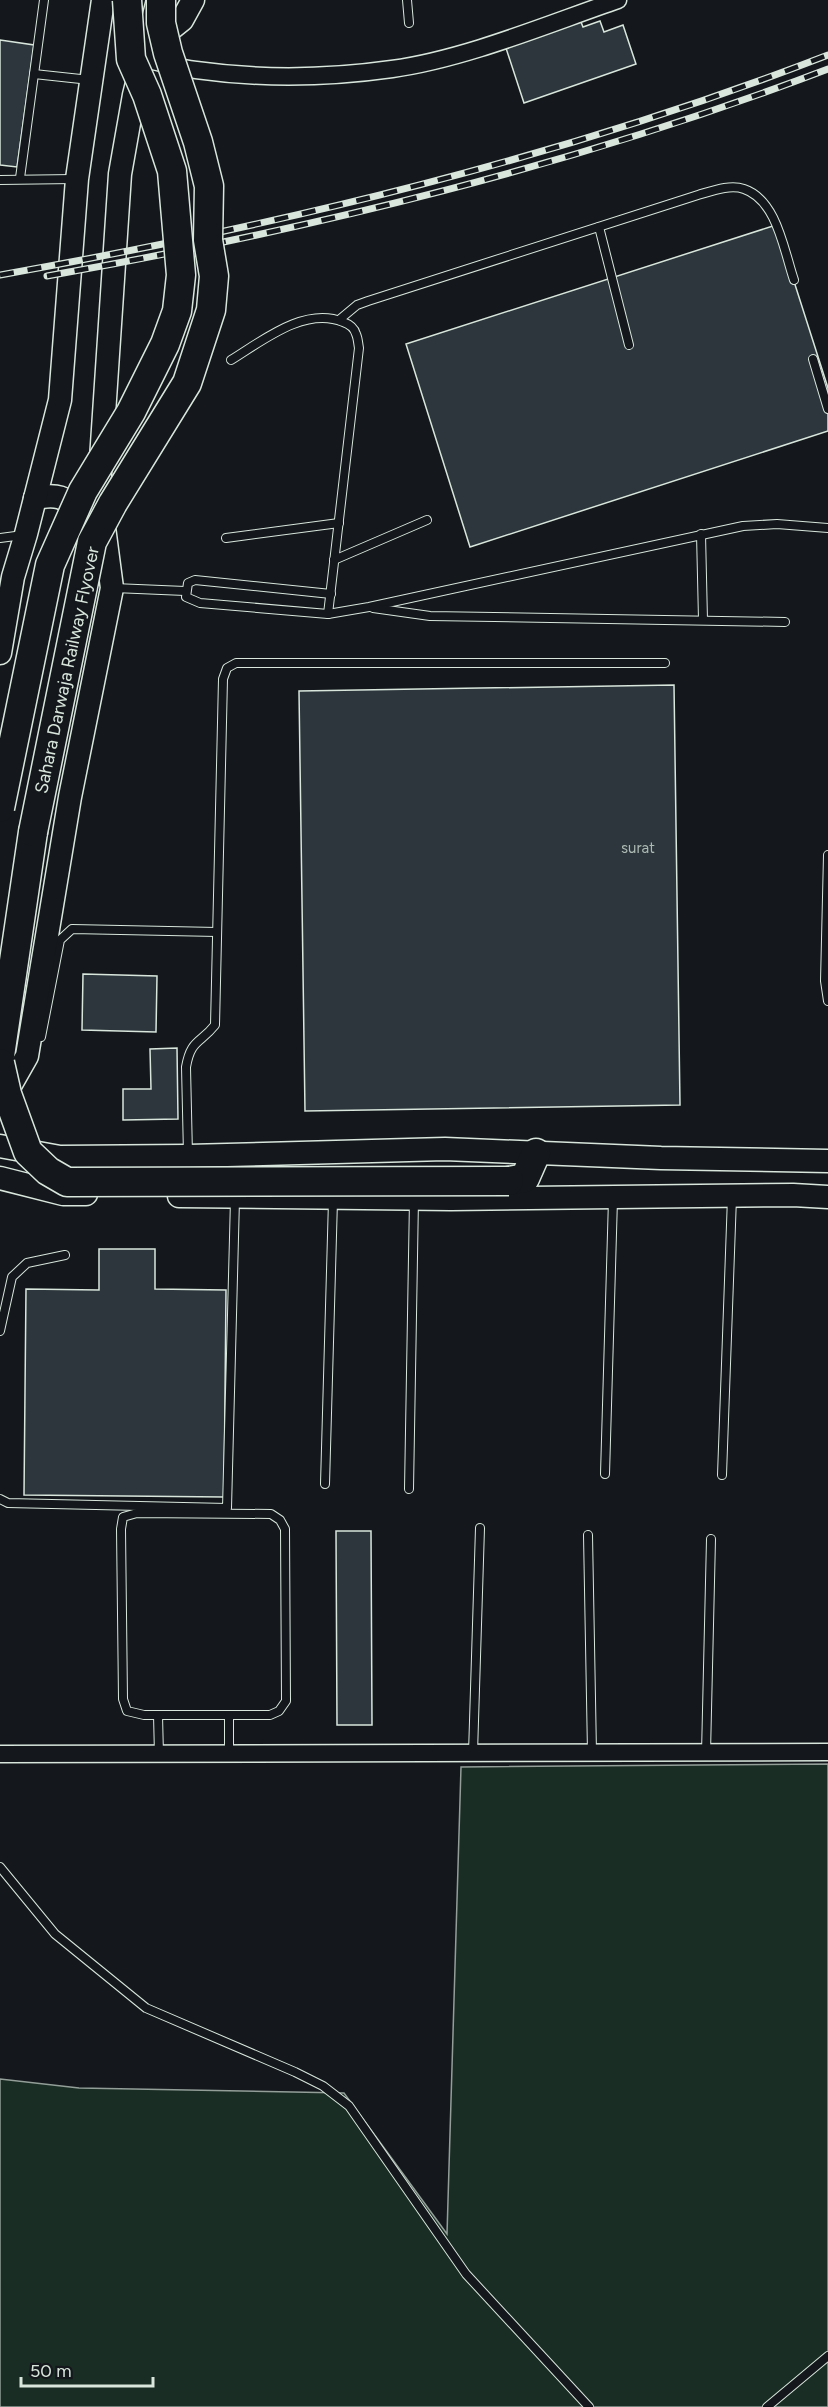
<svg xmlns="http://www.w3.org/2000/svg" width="828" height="2407" font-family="Figtree,sans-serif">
<rect width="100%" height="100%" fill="#14181c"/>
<!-- green -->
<path fill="#1a2d24" stroke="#939e99" stroke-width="1.5" d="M 828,1764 L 828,2407 L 0,2407 L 0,2079 L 79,2088 L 344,2093 L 447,2234 L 461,1767 Z"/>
<!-- building -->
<g fill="#2c363c" stroke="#d8e6dc" stroke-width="1.5">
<path d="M 579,17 L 583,27 L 600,21 L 604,32 L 623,25 L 636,64 L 524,103 L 504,42 Z"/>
<path d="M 0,40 L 34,45 L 17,167 L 0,165 Z"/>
<path d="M 776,225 L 828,388 L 828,431 L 470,547 L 406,344 Z"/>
<path d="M 674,685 L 680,1105 L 305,1111 L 299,691 Z"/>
<path d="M 83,974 L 157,976 L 156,1032 L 82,1030 Z"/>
<path d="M 177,1048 L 178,1119 L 123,1120 L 123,1089 L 151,1089 L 150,1049 Z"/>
<path d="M 99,1249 L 155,1249 L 155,1289 L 226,1290 L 224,1497 L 24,1495 L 26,1289 L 99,1290 Z"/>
<path d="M 336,1531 L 371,1531 L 372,1725 L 337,1725 Z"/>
</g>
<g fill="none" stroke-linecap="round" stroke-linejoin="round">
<!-- lane casing -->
<g stroke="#d8e6dc" stroke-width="10">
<g id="lane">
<path d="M 407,0 L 409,23"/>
<path d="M 34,74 L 90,80"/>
<path d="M 20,178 L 44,0"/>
<path d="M 0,180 L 74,179"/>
<path d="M 599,227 L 629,345"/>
<path d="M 339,320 L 357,305 L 368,301 L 698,195 C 712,191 730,184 744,189 C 777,200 784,251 794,280"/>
<path d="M 813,359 L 828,409"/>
<path d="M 231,360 C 262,341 305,306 343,322 C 349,324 354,327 356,334 C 358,338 358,343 359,348 L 328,614"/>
<path d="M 701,534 L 703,620"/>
<path d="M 0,538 L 23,535"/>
<path d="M 226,538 L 339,523"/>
<path d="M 334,560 L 427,520"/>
<path d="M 114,588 L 185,591"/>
<path d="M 331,594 L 195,580 L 188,583 L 186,597 L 200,603 L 328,614 L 369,607 L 743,526 L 777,524 L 828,528"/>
<path d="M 373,608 L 430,616 L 785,622"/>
<path d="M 828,855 L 825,981 L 828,1001"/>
<path d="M 41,1037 L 60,940 L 72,929 L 217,932"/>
<path d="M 188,1155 L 186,1067 C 191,1039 200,1044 215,1025 L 223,679 L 227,668 L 236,663 L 665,663"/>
<path d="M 0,1331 L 12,1277 L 27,1263 L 65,1255"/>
<path d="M 605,1474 L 613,1199"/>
<path d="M 722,1475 L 732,1197"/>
<path d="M 325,1484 L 333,1200"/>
<path d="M 409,1489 L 414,1199"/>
<path d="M 0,1499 L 8,1503 L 227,1508 L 235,1199"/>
<path d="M 137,1513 L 271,1514 L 280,1520 L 285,1529 L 286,1701 L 279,1711 L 270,1715 L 144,1715 L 127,1711 L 123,1699 L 121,1529 L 123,1517 Z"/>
<path d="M 588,1535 L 592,1753"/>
<path d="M 158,1715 L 159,1755"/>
<path d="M 473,1753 L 480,1528"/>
<path d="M 706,1753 L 711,1539"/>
<path d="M 229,1755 L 229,1715"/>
<path d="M 0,1867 L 55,1934 L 146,2008 L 295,2072 L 323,2086 L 349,2106 L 466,2274 L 589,2407"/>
<path d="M 767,2407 L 828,2356"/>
</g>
</g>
<!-- street casing -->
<g stroke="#d8e6dc" stroke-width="19">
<g id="street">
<path d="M 143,59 C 160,62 178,68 196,70 C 260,79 328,78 392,69 C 465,59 548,24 618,0"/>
<path d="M 0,1754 L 828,1752"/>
</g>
</g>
<!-- secondary casing -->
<g stroke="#d8e6dc" stroke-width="25">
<g id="secondary">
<path d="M 152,44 L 182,20 L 193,0"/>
<path d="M 35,498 C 65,492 66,501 88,518"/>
<path d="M 0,653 L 13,577 L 26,534 L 60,400 L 77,179 L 103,0"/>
<path d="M 2,1100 L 27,1056 L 70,797 L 112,588 L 99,489 L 120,174 L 134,95 L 157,4"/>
<path d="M 0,1146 L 60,1157 L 188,1156 L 445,1149 L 661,1158 L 828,1161"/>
<path d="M 0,1178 L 63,1194 L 86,1194"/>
<path d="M 179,1196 L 451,1199 L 793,1195 L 828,1197"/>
</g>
</g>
<!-- highway casing -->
<g stroke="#d8e6dc" stroke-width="31">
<g id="highway">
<path d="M 0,1056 L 33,832"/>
<path d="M 509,1181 L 525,1178 L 536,1153"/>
</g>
</g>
<!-- lane -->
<use href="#lane" stroke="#14181c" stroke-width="8"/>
<!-- street -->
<use href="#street" stroke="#14181c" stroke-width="16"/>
<!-- secondary -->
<use href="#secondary" stroke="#14181c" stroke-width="22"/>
<!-- highway -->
<use href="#highway" stroke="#14181c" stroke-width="28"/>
<!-- rail casing -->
<g stroke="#d8e6dc" stroke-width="7">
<g id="rail">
<path d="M 0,275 C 281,225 562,158 828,55"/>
<path d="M 47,276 C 313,229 576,165 828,69"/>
</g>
</g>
<!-- rail -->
<use href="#rail" stroke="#14181c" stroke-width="4.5" stroke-dasharray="14" stroke-linecap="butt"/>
<!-- highway-bridge casing -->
<g stroke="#d8e6dc" stroke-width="31" stroke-linecap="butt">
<g id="highway-bridge">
<path d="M 0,808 L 50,565 L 83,491 L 131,412 L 165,344 L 177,311 L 181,275 L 172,171 L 147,95 L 131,59 L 127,0"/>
<path d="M 33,832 L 92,542 L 113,503 L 187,383 L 211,310 L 214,276 L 208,240 L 209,186 L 198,142 L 168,53 L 161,23 L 161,0"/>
<path d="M 0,1063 L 7,1094 L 28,1152 L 48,1171 L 67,1182 L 509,1181"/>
</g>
</g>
<!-- highway-bridge -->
<use href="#highway-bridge" stroke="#14181c" stroke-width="28"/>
</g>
<g text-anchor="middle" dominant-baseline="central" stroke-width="4.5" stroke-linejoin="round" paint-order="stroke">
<!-- number labels -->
<g font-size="15" fill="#adbab4">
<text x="638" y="848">surat</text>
</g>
<!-- street labels -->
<g font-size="18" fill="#d8e6dc" stroke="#14181c">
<text transform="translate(67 670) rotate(-78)">Sahara Darwaja Railway Flyover</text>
</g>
</g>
<!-- scale -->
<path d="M21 2377v9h132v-9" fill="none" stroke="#d8e6dc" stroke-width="3"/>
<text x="30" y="2377" font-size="18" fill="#d8e6dc" stroke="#14181c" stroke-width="4.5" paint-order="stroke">50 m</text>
</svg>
